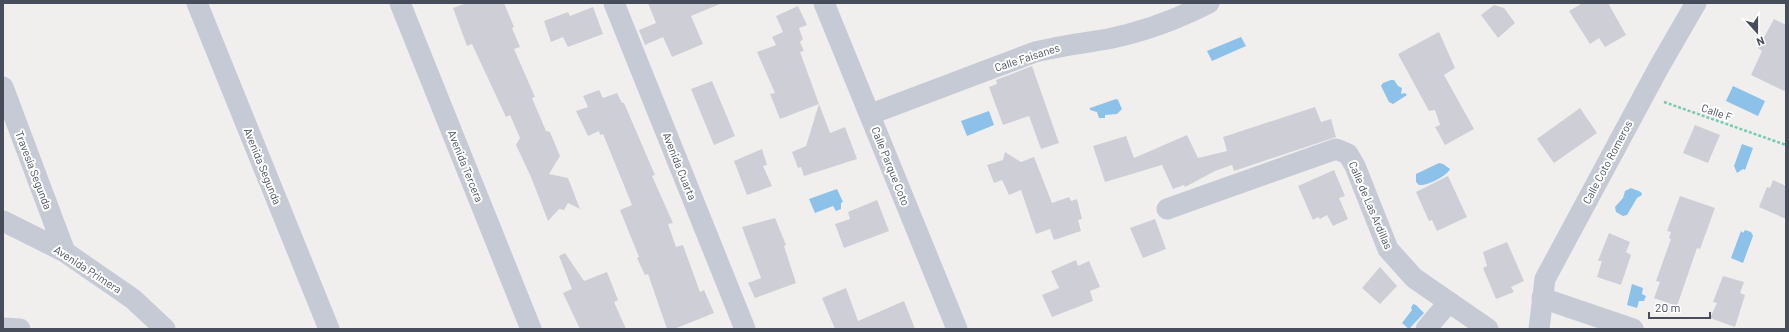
<svg xmlns="http://www.w3.org/2000/svg" width="1789" height="332" font-family="Barlow,sans-serif">
<rect width="100%" height="100%" fill="#f1efee"/>
<!-- water -->
<g fill="#8cc1e9">
<path d="M 1241,37 L 1246,46 L 1212,61 L 1207,51 Z"/>
<path d="M 1391,80 L 1394,80 L 1398,86 L 1402,88 L 1401,94 L 1405,93 L 1407,95 L 1393,104 L 1389,102 L 1381,86 L 1383,83 Z"/>
<path d="M 1733,86 L 1765,101 L 1758,116 L 1726,101 Z"/>
<path d="M 1116,99 L 1118,100 L 1122,109 L 1117,114 L 1105,115 L 1105,118 L 1099,118 L 1097,112 L 1090,110 L 1090,108 Z"/>
<path d="M 989,111 L 994,125 L 967,136 L 961,121 Z"/>
<path d="M 1742,144 L 1753,148 L 1745,170 L 1743,169 L 1737,173 L 1734,166 Z"/>
<path d="M 1439,163 L 1443,164 L 1450,169 C 1447,176 1427,186 1419,185 L 1416,182 L 1416,174 Z"/>
<path d="M 1631,188 L 1641,192 L 1642,195 L 1637,198 L 1627,215 L 1623,216 L 1616,212 L 1615,207 L 1623,198 L 1625,191 Z"/>
<path d="M 837,189 L 843,202 L 841,203 L 841,209 L 836,211 L 833,206 L 815,213 L 809,199 Z"/>
<path d="M 1745,230 L 1751,232 L 1753,236 L 1743,263 L 1731,258 L 1741,231 L 1743,233 Z"/>
<path d="M 1632,284 L 1643,288 L 1642,294 L 1646,296 L 1644,301 L 1639,301 L 1637,308 L 1627,305 Z"/>
<path d="M 1413,304 L 1416,305 L 1424,313 L 1409,329 L 1402,323 L 1412,310 L 1411,308 Z"/>
</g>
<!-- building -->
<g fill="#cecfd6">
<path d="M 467,3 L 504,3 L 514,27 L 512,28 L 520,47 L 514,49 L 535,97 L 532,98 L 546,131 L 550,132 L 560,156 L 549,174 L 568,178 L 580,209 L 568,203 L 564,210 L 559,209 L 548,221 L 531,177 L 516,145 L 520,138 L 510,115 L 506,117 L 472,44 L 467,46 L 453,8 Z"/>
<path d="M 648,3 L 720,3 L 720,4 L 691,16 L 703,44 L 672,57 L 663,37 L 645,45 L 639,30 L 656,23 Z"/>
<path d="M 1583,3 L 1608,3 L 1626,35 L 1605,47 L 1599,38 L 1590,44 L 1569,11 Z"/>
<path d="M 1494,5 L 1504,8 L 1515,23 L 1498,38 L 1481,15 Z"/>
<path d="M 798,6 L 807,25 L 799,28 L 803,39 L 800,42 L 804,51 L 800,52 L 819,104 L 780,119 L 770,94 L 775,93 L 757,52 L 776,45 L 772,37 L 783,32 L 776,16 Z"/>
<path d="M 593,7 L 603,34 L 568,47 L 563,37 L 551,42 L 544,21 L 568,12 L 570,16 Z"/>
<path d="M 1774,19 L 1786,25 L 1786,92 L 1751,75 L 1762,51 L 1758,48 Z"/>
<path d="M 1439,32 L 1455,68 L 1444,75 L 1474,129 L 1445,145 L 1435,127 L 1440,125 L 1435,110 L 1429,111 L 1398,54 Z"/>
<path d="M 1032,66 L 1059,143 L 1041,149 L 1029,116 L 1003,125 L 989,87 L 997,84 L 996,80 Z"/>
<path d="M 712,81 L 735,136 L 714,145 L 691,89 Z"/>
<path d="M 599,90 L 603,98 L 617,93 L 622,103 L 624,103 L 655,175 L 652,176 L 673,223 L 668,224 L 676,247 L 683,245 L 700,292 L 704,290 L 714,313 L 674,329 L 667,329 L 648,274 L 645,275 L 637,258 L 639,257 L 620,210 L 632,205 L 603,134 L 600,135 L 599,131 L 588,136 L 576,111 L 588,107 L 583,96 Z"/>
<path d="M 819,104 L 830,133 L 845,127 L 857,159 L 804,176 L 801,167 L 798,168 L 792,152 L 806,146 Z"/>
<path d="M 1315,107 L 1321,122 L 1331,119 L 1336,137 L 1234,171 L 1232,165 L 1215,171 L 1185,187 L 1184,185 L 1173,189 L 1162,165 L 1105,182 L 1093,146 L 1126,136 L 1134,158 L 1187,135 L 1198,158 L 1227,151 L 1223,137 Z"/>
<path d="M 1580,108 L 1597,133 L 1554,163 L 1537,139 Z"/>
<path d="M 1695,125 L 1720,135 L 1708,163 L 1683,153 Z"/>
<path d="M 762,149 L 767,165 L 763,166 L 772,186 L 747,195 L 734,161 Z"/>
<path d="M 1005,152 L 1021,162 L 1034,157 L 1052,203 L 1069,197 L 1071,201 L 1077,199 L 1082,219 L 1078,220 L 1081,231 L 1054,240 L 1050,229 L 1036,234 L 1021,190 L 1009,195 L 1002,180 L 994,183 L 987,165 L 1003,160 Z"/>
<path d="M 1334,170 L 1345,196 L 1339,198 L 1348,219 L 1333,226 L 1327,215 L 1320,219 L 1318,217 L 1313,220 L 1298,186 Z"/>
<path d="M 1448,176 L 1467,217 L 1437,231 L 1432,220 L 1429,221 L 1416,192 Z"/>
<path d="M 1773,180 L 1786,186 L 1786,219 L 1759,207 L 1767,187 L 1770,188 Z"/>
<path d="M 1680,196 L 1715,208 L 1700,249 L 1697,248 L 1677,306 L 1654,298 L 1660,282 L 1656,281 L 1671,239 L 1669,238 L 1671,232 L 1667,231 Z"/>
<path d="M 877,200 L 889,231 L 844,248 L 835,224 L 850,219 L 848,212 Z"/>
<path d="M 775,218 L 786,245 L 784,246 L 796,283 L 755,298 L 748,283 L 761,278 L 742,227 Z"/>
<path d="M 1155,219 L 1166,249 L 1143,258 L 1130,228 Z"/>
<path d="M 1609,233 L 1630,242 L 1626,252 L 1631,255 L 1621,285 L 1597,277 L 1602,261 L 1598,261 Z"/>
<path d="M 1507,242 L 1524,281 L 1511,287 L 1514,292 L 1496,299 L 1483,268 L 1487,266 L 1483,252 Z"/>
<path d="M 565,253 L 584,281 L 607,272 L 618,300 L 614,302 L 626,329 L 580,329 L 563,293 L 572,289 L 559,256 Z"/>
<path d="M 1076,260 L 1078,266 L 1089,261 L 1100,287 L 1090,291 L 1093,301 L 1052,317 L 1042,295 L 1059,288 L 1051,271 Z"/>
<path d="M 1380,267 L 1397,286 L 1380,304 L 1362,288 Z"/>
<path d="M 1723,276 L 1744,282 L 1740,293 L 1745,295 L 1735,327 L 1710,318 L 1717,303 L 1713,302 Z"/>
<path d="M 846,288 L 858,321 L 904,301 L 915,329 L 835,329 L 822,298 Z"/>
</g>
<g fill="none" stroke-linecap="round" stroke-linejoin="round">
<!-- path -->
<path stroke="#77cab3" stroke-width="2.5" stroke-dasharray="3 2" stroke-linecap="butt" d="M 1664,102 L 1786,145"/>
<!-- street -->
<g stroke="#c5cad5" stroke-width="21">
<path d="M 197,3 L 329,329"/>
<path d="M 400,3 L 531,329"/>
<path d="M 614,3 L 745,329"/>
<path d="M 824,3 L 957,329"/>
<path d="M 3,87 L 65,252"/>
<path d="M 871,114 L 1035,52 C 1059,46 1083,43 1108,39 C 1142,32 1178,19 1209,3"/>
<path d="M 1167,209 L 1336,149 L 1348,154 L 1355,166 L 1388,249 L 1414,278 L 1488,329"/>
<path d="M 3,221 L 65,252 L 133,299 L 165,329"/>
<path d="M 1542,298 L 1633,329"/>
<path d="M 3,328 L 20,329"/>
<path d="M 1426,329 L 1449,302"/>
<path d="M 1539,329 L 1545,279 L 1659,67 L 1696,3"/>
</g>
</g>
<g text-anchor="middle" dominant-baseline="central" stroke-width="4" stroke-linejoin="round" paint-order="stroke">
<!-- street labels -->
<g font-size="11" fill="#474d5b" stroke="#fff">
<text transform="translate(1027 57) rotate(-18)">Calle Faisanes</text>
<text transform="translate(1717 112) rotate(19)">Calle F</text>
<text transform="translate(1607 162) rotate(-62)">Calle Coto Romeros</text>
<text transform="translate(263 166) rotate(68)">Avenida Segunda</text>
<text transform="translate(466 166) rotate(68)">Avenida Tercera</text>
<text transform="translate(680 166) rotate(68)">Avenida Cuarta</text>
<text transform="translate(891 166) rotate(68)">Calle Parque Coto</text>
<text transform="translate(34 170) rotate(69)">Travesía Segunda</text>
<text transform="translate(1371 205) rotate(67)">Calle de Las Ardillas</text>
<text transform="translate(88 269) rotate(33)">Avenida Primera</text>
</g>
</g>
<!-- border -->
<rect width="1789" height="332" fill="none" stroke="#474d5b" stroke-width="8"/>
<!-- north arrow -->
<g transform="translate(1757 32) rotate(159)" stroke="#ffffff" stroke-width="3" paint-order="stroke">
<path d="M0-3L7 15L0 10L-7 15Z" fill="#474d5b"/>
<text y="-6" font-size="11" font-weight="bold" text-anchor="middle" fill="#474d5b">N</text>
</g>
<!-- scale -->
<path d="M1649 312v6h61v-6" fill="none" stroke="#474d5b" stroke-width="2"/>
<text x="1655" y="312" font-size="12" fill="#474d5b" stroke="#ffffff" stroke-width="3" paint-order="stroke">20 m</text>
</svg>
